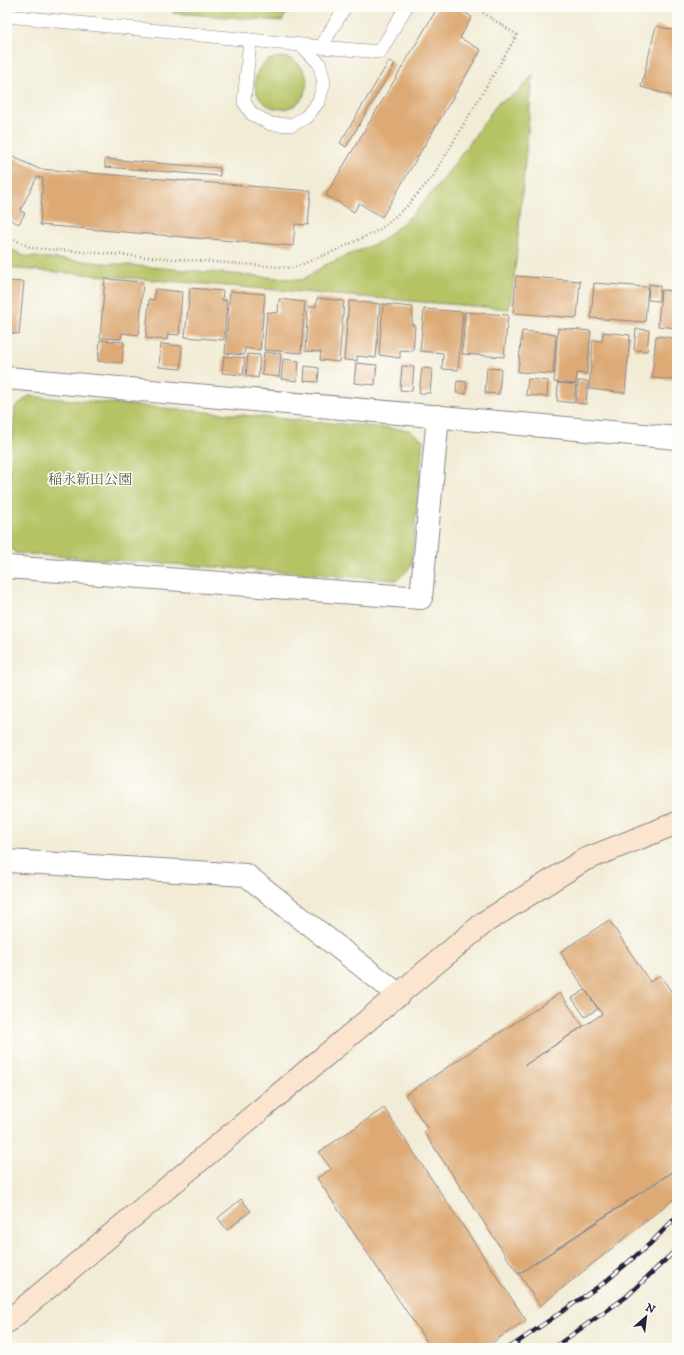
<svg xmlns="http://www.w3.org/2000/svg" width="684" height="1355" font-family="'IM FELL DW Pica','Noto Serif JP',serif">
<rect width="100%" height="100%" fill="#fdfcf7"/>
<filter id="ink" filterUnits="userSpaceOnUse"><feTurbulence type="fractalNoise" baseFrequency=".025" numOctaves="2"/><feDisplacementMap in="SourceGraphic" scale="8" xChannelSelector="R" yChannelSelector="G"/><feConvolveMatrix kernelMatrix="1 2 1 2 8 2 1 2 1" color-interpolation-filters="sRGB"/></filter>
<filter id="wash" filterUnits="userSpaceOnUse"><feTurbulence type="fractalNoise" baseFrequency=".012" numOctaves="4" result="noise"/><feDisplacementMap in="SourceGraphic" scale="16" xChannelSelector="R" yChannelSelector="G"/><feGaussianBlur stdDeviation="0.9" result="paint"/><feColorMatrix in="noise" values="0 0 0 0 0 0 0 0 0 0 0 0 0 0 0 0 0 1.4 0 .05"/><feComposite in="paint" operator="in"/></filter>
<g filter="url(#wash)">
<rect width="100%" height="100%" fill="#f2ecd6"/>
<!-- green -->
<g fill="#b6c365" stroke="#6c7250">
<path d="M 172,7 L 290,7 L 282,21 L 173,13 Z"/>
<circle cx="281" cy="83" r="26"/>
<path d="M 533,75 L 515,271 L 509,309 L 7,268 L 7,247 L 24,256 L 302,280 L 325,265 L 381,241 L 412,215 L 442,181 L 498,103 L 517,93 Z"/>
<path d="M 29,396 L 410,430 L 423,440 L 411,567 L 397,580 L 15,553 L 7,541 L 7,512 L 15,407 Z"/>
</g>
<g id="blocks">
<!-- building -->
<g fill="#ddaa76">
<path d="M 438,7 L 456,7 L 472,17 L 460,38 L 481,50 L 382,217 L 359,203 L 354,212 L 326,195 Z"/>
<path d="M 656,26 L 677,31 L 677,97 L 641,87 Z"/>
<path d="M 389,61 L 395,64 L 346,147 L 340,143 Z"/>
<path d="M 7,154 L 39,169 L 311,191 L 308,225 L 295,224 L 293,246 L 40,225 L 43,178 L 37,177 L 20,211 L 25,213 L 19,224 L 7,218 Z"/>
<path d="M 105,159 L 220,168 L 220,176 L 105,167 Z"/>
<path d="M 516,276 L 580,281 L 577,318 L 513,313 Z"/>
<path d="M 105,279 L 143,282 L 139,335 L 122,333 L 121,339 L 100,338 Z"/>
<path d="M 7,281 L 24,282 L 19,334 L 7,333 Z"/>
<path d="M 594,283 L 648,287 L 645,322 L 591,318 Z"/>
<path d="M 649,284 L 660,286 L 659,301 L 648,300 Z"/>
<path d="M 190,288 L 223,291 L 222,300 L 227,301 L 224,340 L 185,337 Z"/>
<path d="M 155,289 L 182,292 L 179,335 L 168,334 L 167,340 L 146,338 L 149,299 L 154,300 Z"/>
<path d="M 661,290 L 677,291 L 677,328 L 658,326 Z"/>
<path d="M 230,291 L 265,294 L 260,350 L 245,348 L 244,355 L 225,353 Z"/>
<path d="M 317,298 L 344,301 L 339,362 L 320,360 L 321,352 L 305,351 L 308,307 L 316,307 Z"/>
<path d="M 279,299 L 305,302 L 301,353 L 264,350 L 267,312 L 278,313 Z"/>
<path d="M 349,301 L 380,304 L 376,358 L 357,356 L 357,361 L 344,360 Z"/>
<path d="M 383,304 L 413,307 L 412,325 L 415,325 L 413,351 L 400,350 L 400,358 L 379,355 Z"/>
<path d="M 424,309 L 463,312 L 458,370 L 442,369 L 443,353 L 420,351 Z"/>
<path d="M 465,312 L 508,315 L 504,357 L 462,354 Z"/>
<path d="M 558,328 L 591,331 L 587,374 L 577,373 L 576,384 L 554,382 Z"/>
<path d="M 636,329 L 649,330 L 647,351 L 634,350 Z"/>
<path d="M 522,331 L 556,334 L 553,374 L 518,372 Z"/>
<path d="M 603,332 L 630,335 L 625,393 L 589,389 L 593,340 L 602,341 Z"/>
<path d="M 656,336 L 677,338 L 677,380 L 652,378 Z"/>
<path d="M 100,340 L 124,342 L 122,363 L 98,361 Z"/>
<path d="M 161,344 L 182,346 L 181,369 L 159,367 Z"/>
<path d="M 264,352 L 281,354 L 279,377 L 262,375 Z"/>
<path d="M 248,354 L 260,355 L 258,378 L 246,376 Z"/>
<path d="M 224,356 L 245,358 L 243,375 L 222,373 Z"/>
<path d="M 283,359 L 299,361 L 297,381 L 281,379 Z"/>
<path d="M 356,363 L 377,365 L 375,385 L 354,383 Z"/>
<path d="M 305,366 L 319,368 L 318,382 L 304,381 Z"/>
<path d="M 402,366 L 414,367 L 412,391 L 400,390 Z"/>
<path d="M 422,368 L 432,369 L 430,393 L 419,393 Z"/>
<path d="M 487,368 L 501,369 L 499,394 L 485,393 Z"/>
<path d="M 528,379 L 548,381 L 547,397 L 526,395 Z"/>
<path d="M 457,381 L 467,382 L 466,394 L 456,393 Z"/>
<path d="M 578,381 L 588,381 L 586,404 L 576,403 Z"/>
<path d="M 558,383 L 576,385 L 574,403 L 557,401 Z"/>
<path d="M 609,920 L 650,982 L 660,975 L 677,1000 L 677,1168 L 518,1274 L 424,1132 L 428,1129 L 405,1095 L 560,993 L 583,1026 L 525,1065 L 602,1014 L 560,952 Z"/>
<path d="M 585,990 L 598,1009 L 585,1017 L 572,998 Z"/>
<path d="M 384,1108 L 526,1320 L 484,1348 L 431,1348 L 317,1178 L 331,1169 L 319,1152 Z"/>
<path d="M 677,1169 L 677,1196 L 540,1306 L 519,1274 Z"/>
<path d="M 241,1199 L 251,1211 L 227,1230 L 218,1218 Z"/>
</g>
</g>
</g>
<g filter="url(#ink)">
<use href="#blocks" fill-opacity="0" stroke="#8a8788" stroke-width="1"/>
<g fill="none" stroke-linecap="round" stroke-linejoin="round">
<!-- lane casing -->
<g stroke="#8a8788" stroke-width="14">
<g id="lane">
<path d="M 7,16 L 321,47 L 345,7"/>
<path d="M 250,40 L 244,102 L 252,114 L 271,124 L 292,125 L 306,117 L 319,101 L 324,82 L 319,63 L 301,45"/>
<path d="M 321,47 L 380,52 L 406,7"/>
</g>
</g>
<!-- street casing -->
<g stroke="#8a8788" stroke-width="24">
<g id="street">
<path d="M 7,378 L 677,438"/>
<path d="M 7,567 L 421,598 L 438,416"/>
<path d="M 7,861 L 246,875 L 399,995"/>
</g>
</g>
<!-- secondary casing -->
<g stroke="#8a8788" stroke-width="24">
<path id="secondary" d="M 7,1322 L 485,922 L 584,860 L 677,823"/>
</g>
<!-- path -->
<path stroke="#8a8788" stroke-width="2.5" stroke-dasharray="1 3" stroke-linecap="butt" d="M 7,236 L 32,248 L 293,268 L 339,249 L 381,229 L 407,206 L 433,176 L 517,35 L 474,7"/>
<!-- lane -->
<use href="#lane" stroke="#fff" stroke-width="13"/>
<!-- street -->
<use href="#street" stroke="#fff" stroke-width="22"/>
<!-- secondary -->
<use href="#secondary" stroke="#fbe5cf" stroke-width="22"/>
<!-- rail casing -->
<g stroke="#22223b" stroke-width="4.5">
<g id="rail">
<path d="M 509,1348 L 605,1282 L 651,1243 L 677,1216"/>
<path d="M 553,1348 L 626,1297 L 677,1249"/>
</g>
</g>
<!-- rail -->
<use href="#rail" stroke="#fdfcf7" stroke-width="3" stroke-dasharray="9" stroke-linecap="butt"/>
</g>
</g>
<g text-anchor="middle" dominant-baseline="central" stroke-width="3" stroke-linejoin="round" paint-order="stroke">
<!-- park labels -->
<g font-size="14" fill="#565a4a" stroke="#fdfcf7">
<text x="90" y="480">稲永新田公園</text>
</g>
</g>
<!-- margin -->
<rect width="684" height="1355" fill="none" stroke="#fdfcf7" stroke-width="24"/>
<!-- north arrow -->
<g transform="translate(646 1317) rotate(28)" stroke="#fdfcf7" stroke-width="3" paint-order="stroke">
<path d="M0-3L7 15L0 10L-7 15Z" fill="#22223b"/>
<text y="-6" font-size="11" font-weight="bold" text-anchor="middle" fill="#22223b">N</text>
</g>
</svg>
